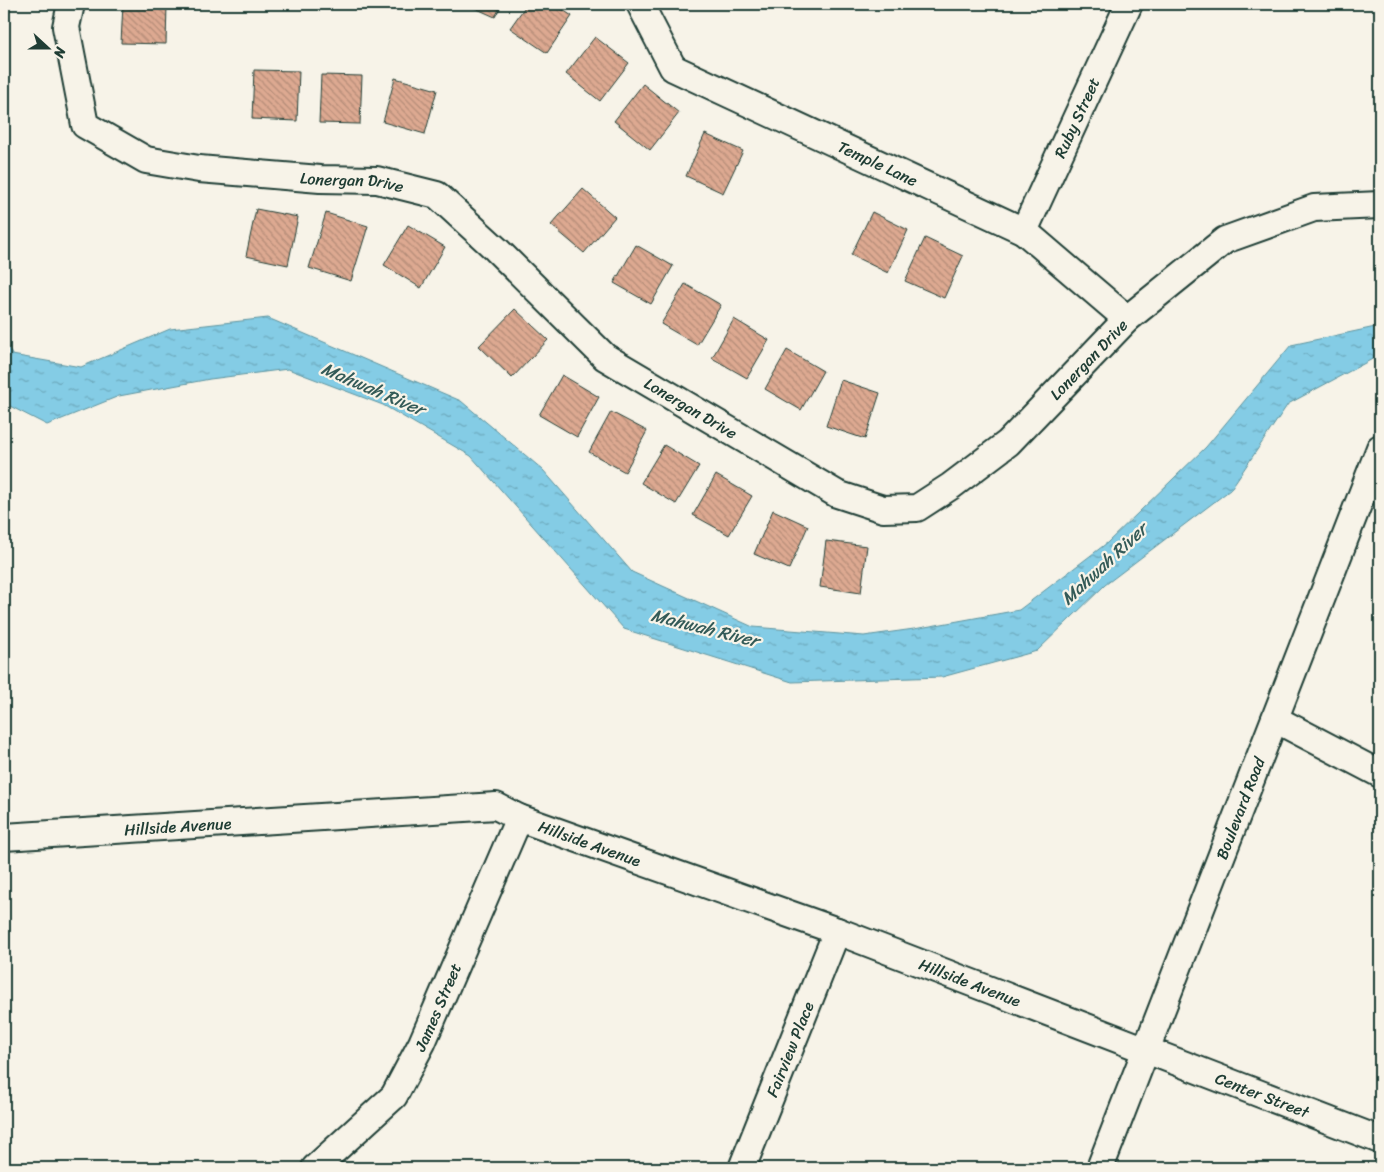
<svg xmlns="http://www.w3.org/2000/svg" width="1384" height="1172" font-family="Sriracha,sans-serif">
<defs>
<pattern id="water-ripples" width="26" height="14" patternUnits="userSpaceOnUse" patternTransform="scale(1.25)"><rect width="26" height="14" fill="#84cce5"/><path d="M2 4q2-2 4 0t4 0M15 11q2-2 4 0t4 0" fill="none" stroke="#6ba7ba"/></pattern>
<pattern id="building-back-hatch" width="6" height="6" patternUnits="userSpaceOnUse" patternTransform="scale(1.25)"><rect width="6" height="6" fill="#dda991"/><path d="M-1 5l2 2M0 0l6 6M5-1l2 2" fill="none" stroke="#b38b77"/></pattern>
</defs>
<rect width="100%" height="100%" fill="#f7f3e8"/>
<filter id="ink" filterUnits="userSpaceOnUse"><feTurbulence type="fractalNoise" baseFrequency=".02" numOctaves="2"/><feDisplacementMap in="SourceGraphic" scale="10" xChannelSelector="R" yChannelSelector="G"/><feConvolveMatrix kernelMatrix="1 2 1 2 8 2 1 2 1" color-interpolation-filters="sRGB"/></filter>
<g filter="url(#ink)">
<!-- water -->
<path fill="url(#water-ripples)" stroke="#5c939e" d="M 268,318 L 461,401 L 543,470 L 632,572 L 753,627 L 864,636 L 914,629 L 1019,610 L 1107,543 L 1206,447 L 1291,345 L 1380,326 L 1380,355 L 1288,404 L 1230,490 L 1105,585 L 1037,651 L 942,677 L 792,682 L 624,629 L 471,456 L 383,405 L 288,369 L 210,379 L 119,396 L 47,425 L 4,403 L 4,339 L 12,355 L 81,367 L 170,329 Z"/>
<!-- building -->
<g fill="url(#building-back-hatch)" stroke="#1f3d34">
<path d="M 123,4 L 167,4 L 166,44 L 121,43 Z"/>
<path d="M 466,4 L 502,4 L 495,17 Z"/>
<path d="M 527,4 L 554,4 L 572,16 L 547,53 L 510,28 Z"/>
<path d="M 595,37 L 629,63 L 600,101 L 566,74 Z"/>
<path d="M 254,70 L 299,71 L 297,121 L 252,119 Z"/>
<path d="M 321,75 L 362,76 L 360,124 L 319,123 Z"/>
<path d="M 395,78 L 437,90 L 425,134 L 383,122 Z"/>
<path d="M 643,84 L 679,113 L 650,150 L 614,121 Z"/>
<path d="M 705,134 L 743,151 L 723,193 L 686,176 Z"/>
<path d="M 583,189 L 615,217 L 584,253 L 551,225 Z"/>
<path d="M 256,209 L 298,217 L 288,265 L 246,256 Z"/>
<path d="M 872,212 L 908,230 L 888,273 L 851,255 Z"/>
<path d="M 326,213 L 368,226 L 351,281 L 309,268 Z"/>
<path d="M 408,225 L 445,247 L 421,288 L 384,265 Z"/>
<path d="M 925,238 L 963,256 L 944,298 L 905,281 Z"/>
<path d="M 636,245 L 673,266 L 651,304 L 614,283 Z"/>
<path d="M 685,284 L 721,305 L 697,345 L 661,324 Z"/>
<path d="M 515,309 L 548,340 L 512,378 L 479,346 Z"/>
<path d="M 734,319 L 769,340 L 747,378 L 712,358 Z"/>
<path d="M 787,350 L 823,371 L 801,410 L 765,389 Z"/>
<path d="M 562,375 L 599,397 L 577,437 L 539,415 Z"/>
<path d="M 841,380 L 880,393 L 865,439 L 826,426 Z"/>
<path d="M 611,412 L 647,431 L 625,472 L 589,452 Z"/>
<path d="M 664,445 L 699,466 L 676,504 L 641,483 Z"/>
<path d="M 716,475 L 752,496 L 729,535 L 693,515 Z"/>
<path d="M 773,510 L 808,526 L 789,569 L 754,554 Z"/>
<path d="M 826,541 L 867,546 L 861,593 L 820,587 Z"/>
</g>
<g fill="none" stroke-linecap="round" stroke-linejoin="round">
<!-- street casing -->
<g stroke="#1f3d34" stroke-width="30">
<g id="street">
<path id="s1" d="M 71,4 L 66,27 L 85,125 L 146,160 L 199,169 L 320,179 L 377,180 L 437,195 L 496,249 L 605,357 L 837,494 L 883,509 L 917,508 L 951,486 L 1008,443 L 1127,319 L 1225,240 L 1314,208 L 1380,205"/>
<path id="s2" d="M 640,4 L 673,68 L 1024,231 L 1127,319"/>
<path id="s3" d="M 1024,231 L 1129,4"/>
<path d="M 1275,719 L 1380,774"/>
<path id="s4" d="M 4,837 L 496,806 L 519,818 L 837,931 L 1380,1140"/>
<path id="s5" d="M 315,1168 L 394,1096 L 422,1043 L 519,818"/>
<path id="s6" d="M 742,1168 L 837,931"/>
<path id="s7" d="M 1100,1168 L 1380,448"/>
</g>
</g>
<!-- street -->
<use href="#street" stroke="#f7f3e8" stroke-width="26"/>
</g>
</g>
<g text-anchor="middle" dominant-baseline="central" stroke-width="4.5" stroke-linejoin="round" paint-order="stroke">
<!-- street labels -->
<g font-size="16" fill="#1f3d34" stroke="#f7f3e8">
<text stroke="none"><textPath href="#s3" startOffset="125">Ruby Street</textPath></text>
<text stroke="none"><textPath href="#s2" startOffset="298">Temple Lane</textPath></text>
<text stroke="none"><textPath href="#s1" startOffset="401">Lonergan Drive</textPath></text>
<text stroke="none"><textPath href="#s1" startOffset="1301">Lonergan Drive</textPath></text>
<text stroke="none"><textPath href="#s1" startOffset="821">Lonergan Drive</textPath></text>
<text stroke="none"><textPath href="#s7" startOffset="386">Boulevard Road</textPath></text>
<text stroke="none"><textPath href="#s4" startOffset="174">Hillside Avenue</textPath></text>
<text stroke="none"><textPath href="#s4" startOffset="594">Hillside Avenue</textPath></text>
<text stroke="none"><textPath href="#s4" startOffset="999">Hillside Avenue</textPath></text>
<text stroke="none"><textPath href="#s5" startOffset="206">James Street</textPath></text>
<text stroke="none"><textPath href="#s6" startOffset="128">Fairview Place</textPath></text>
<text stroke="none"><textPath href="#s4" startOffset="1312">Center Street</textPath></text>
</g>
<!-- water labels -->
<g font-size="18" font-style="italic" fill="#335a57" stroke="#f7f3e8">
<text transform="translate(373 389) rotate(23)">Mahwah River</text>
<text transform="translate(1104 564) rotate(-43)">Mahwah River</text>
<text transform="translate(705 628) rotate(14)">Mahwah River</text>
</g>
</g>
<!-- margin -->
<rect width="1384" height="1172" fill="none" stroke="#f7f3e8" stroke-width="20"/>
<rect x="10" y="10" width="1364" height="1152" fill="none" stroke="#1f3d34" stroke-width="2" filter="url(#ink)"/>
<!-- north arrow -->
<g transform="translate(48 48) rotate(111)" stroke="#f7f3e8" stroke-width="4" paint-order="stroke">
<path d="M0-4L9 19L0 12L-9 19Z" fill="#1f3d34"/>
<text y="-8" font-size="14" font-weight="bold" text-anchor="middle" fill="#1f3d34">N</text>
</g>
</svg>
